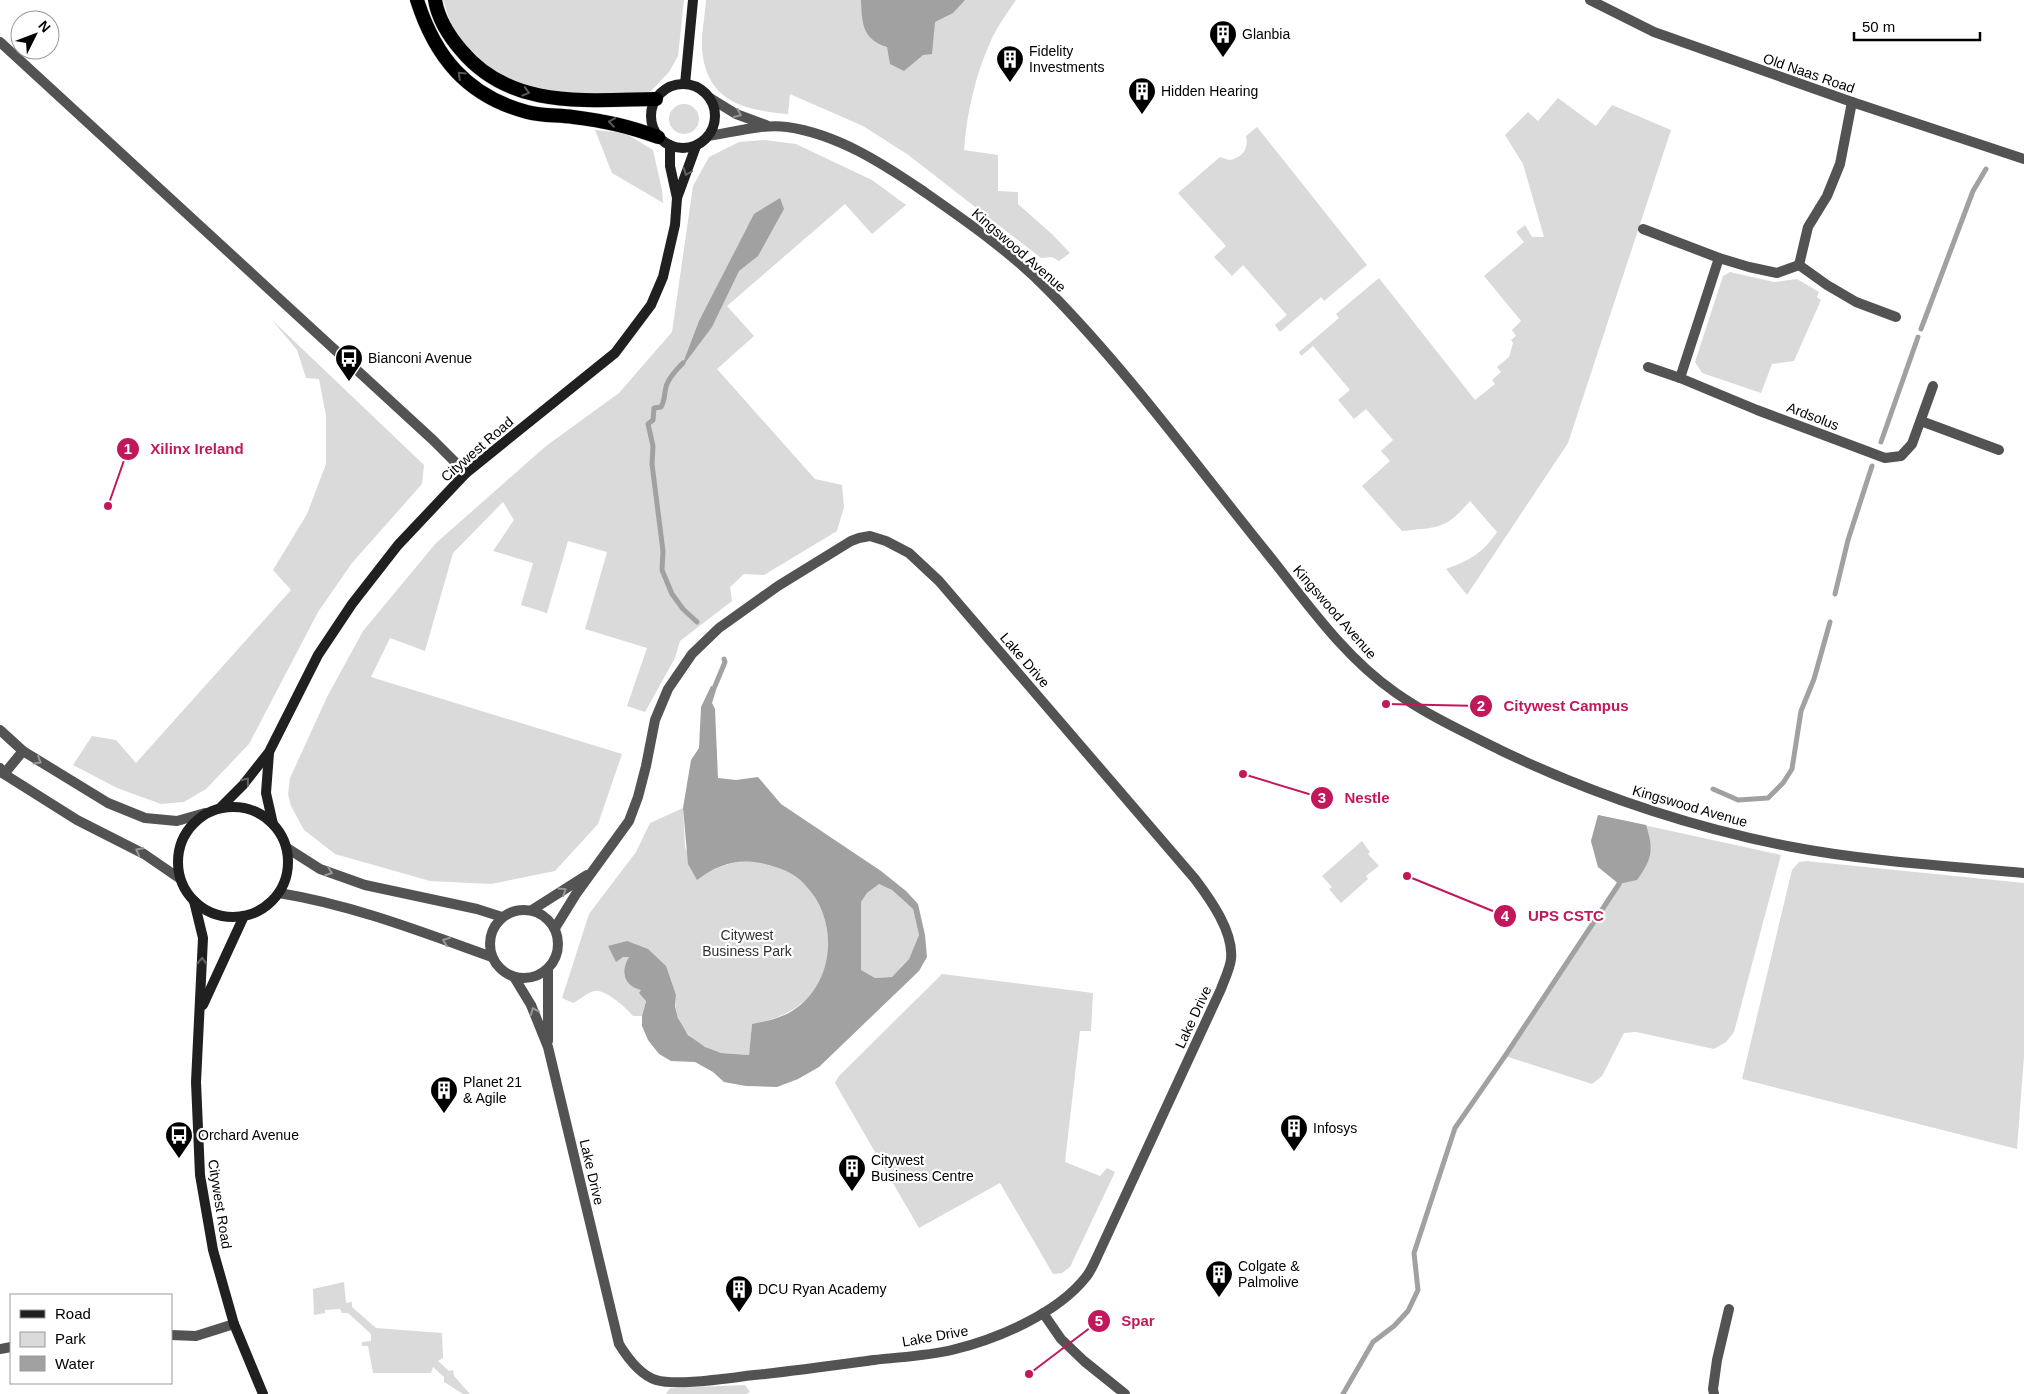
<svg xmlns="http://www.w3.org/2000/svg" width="2024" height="1394" font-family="Arial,sans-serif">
<rect width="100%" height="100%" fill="#fff"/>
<!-- green -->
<g fill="#dadada">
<path d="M 443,0 L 684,0 L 678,56 L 669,72 L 651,91 L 620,100 L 511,87 L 477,67 L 451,25 Z"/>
<path d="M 706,0 L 1016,0 C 1008,12 999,24 993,36 C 976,72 967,111 964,150 L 998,155 L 998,191 L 1018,192 L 1018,204 L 1053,235 L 1070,253 L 1059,261 L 1052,257 L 1041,258 L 907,154 L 863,126 L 790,94 L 788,114 C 744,110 707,102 702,50 C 701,34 705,16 706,0 Z"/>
<path d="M 1558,98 L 1596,126 L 1612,105 L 1671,130 L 1568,443 L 1467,595 L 1446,569 C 1470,560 1482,554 1497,532 L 1470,501 C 1445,530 1439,527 1402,531 L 1362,486 L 1390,461 L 1381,451 L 1393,440 L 1366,409 L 1354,419 L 1338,400 L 1350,390 L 1313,346 L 1301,356 L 1299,352 L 1339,318 L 1336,314 L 1379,278 L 1475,400 L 1495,384 L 1492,380 L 1501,372 L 1497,367 L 1509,357 L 1513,343 L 1511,340 L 1516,336 L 1512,330 L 1521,321 L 1484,276 L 1524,242 L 1516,232 L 1525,225 L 1532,237 L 1544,237 L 1523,164 L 1505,135 L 1528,112 L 1538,121 Z"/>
<circle cx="684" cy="119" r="15"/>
<path d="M 1257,127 L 1367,265 L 1324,301 L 1321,297 L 1280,332 L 1275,325 L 1287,315 L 1243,265 L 1232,276 L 1214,257 L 1226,246 L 1178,193 L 1220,157 L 1229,160 C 1242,158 1249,149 1246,136 Z"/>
<path d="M 595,130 L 625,133 L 653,150 L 662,190 L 663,203 L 612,173 Z"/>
<path d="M 764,140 L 796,144 L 872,180 L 906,205 L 872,234 L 845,204 L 727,306 L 754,336 L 717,369 L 815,479 L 842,485 L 844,507 L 837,531 L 764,575 L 744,574 L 730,587 L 732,601 L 680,641 L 675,658 L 645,712 L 627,706 L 647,648 L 585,629 L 607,552 L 568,541 L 547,613 L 521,605 L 533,563 L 493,551 L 514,520 L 503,502 L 453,553 L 425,651 L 390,638 L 371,677 L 622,754 L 598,824 L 555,871 L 491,884 L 430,881 L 335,854 L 304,830 L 291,806 L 288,794 L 290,778 L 327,697 L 363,631 L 436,543 L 546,446 L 619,393 L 672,332 L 693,186 L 709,157 L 739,142 Z"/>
<path d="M 1730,272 L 1774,282 L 1797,279 L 1819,292 L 1817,297 L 1821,300 L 1794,361 L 1772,364 L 1761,393 L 1702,373 L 1695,362 L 1723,276 Z"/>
<path d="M 272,320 L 424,465 L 422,484 L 352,563 L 318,612 L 249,744 L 206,789 L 184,802 L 161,804 L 117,788 L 73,765 L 92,736 L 116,740 L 136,763 L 291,590 L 273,570 L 307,514 L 326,464 L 326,416 L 319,379 L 306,378 L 297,350 Z"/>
<path d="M 683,808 L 685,847 L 697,879 C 816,801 895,1000 752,1024 L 749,1055 C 740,1054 730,1054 721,1053 C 694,1048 672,1023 676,995 L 627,941 L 608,947 L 623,957 L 629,957 L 624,975 L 632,986 L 641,989 L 646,1000 L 642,1016 L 633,1016 C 627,1008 604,988 594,991 C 587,993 579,1000 573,1003 L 562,998 L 589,914 L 636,852 L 650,823 Z"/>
<path d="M 1598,815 L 1781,855 L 1734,1032 L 1726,1042 L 1714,1049 L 1636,1032 L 1624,1033 L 1602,1076 L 1592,1084 L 1505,1056 L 1619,884 L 1598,867 L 1591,841 Z"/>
<path d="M 1362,841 L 1370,852 L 1368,854 L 1379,866 L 1366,876 L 1368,879 L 1341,903 L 1329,889 L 1332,887 L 1322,876 Z"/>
<path d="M 1806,861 L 2024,883 L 2024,1056 L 2017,1149 L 1742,1079 L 1792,870 L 1799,862 Z"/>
<path d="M 879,884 L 892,890 L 913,909 L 919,935 L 909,959 L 892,977 L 875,978 L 861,971 L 861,902 L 867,893 Z"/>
<path d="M 942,974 L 1093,993 L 1091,1031 L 1080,1031 L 1065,1162 L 1100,1176 L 1107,1168 L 1115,1172 L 1070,1267 L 1062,1273 L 1053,1274 L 1000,1183 L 919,1228 L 835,1083 L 839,1076 Z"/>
<path d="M 344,1282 L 346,1303 L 352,1302 L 352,1307 L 376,1328 L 442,1333 L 443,1358 L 438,1361 L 449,1371 L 453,1370 L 454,1376 L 470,1394 L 463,1394 L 444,1382 L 444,1377 L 433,1367 L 431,1373 L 373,1373 L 368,1346 L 362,1346 L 362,1342 L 371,1341 L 371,1334 L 348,1313 L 342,1313 L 340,1309 L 325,1310 L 325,1313 L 314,1315 L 313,1289 Z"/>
<path d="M 745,1385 L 750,1392 L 746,1394 L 666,1394 L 670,1388 Z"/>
</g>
<!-- water -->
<g fill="#a1a1a1" fill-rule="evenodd">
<path d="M 861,0 L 965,0 L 953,13 L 935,22 L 932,54 L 923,55 L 904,71 L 890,64 L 887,47 C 862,39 862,23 861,0 Z"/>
<path d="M 780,198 L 784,209 L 758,256 L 739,271 L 712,327 L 685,363 L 683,363 L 699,321 L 754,214 Z"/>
<path d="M 711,686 L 717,687 L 712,703 L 715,709 L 718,778 L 736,780 L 758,777 L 781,804 L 881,871 L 906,891 L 918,904 L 925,935 L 927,957 L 919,971 L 819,1067 L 798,1079 L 777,1087 L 746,1086 L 724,1082 L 713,1072 L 695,1062 L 671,1061 L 659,1054 L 648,1040 L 642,1026 L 642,1016 L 646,1001 L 639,993 L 641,990 C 624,986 620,972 629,957 L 623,957 L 616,962 L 608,946 L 627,941 L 648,949 L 666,966 L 676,995 L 675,1006 L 678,1018 L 688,1035 L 705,1047 L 721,1053 L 749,1055 L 752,1024 C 766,1021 779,1019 792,1011 C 835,984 840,921 805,885 C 794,872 778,867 761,863 C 738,858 716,865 697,880 L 688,864 L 683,808 L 691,760 L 699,748 L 701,707 ZM 879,884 L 892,890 L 913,909 L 919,935 L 909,959 L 892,977 L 875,978 L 861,970 L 861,902 L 867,893 Z"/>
<path d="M 1598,815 L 1646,825 C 1654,850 1652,859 1637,880 L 1619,884 L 1598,867 L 1591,841 Z"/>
</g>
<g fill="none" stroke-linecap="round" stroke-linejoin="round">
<!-- stream -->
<g stroke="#a1a1a1" stroke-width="5">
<path d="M 1921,329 L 1973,191 L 1986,169"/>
<path d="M 683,363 C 677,369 668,378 666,387 C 664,395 665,400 661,407 L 654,408 L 653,420 L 648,424 L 653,446 L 652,464 L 663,551 L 662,570 L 672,594 L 683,609 L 697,622"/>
<path d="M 1881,442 L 1918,337"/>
<path d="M 1835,594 L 1848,540 L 1872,466"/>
<path d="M 715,686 L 725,662 L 724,659"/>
<path d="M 1713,789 L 1738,800 L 1768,798 L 1783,783 L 1792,769 L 1801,711 L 1814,679 L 1830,622"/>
<path d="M 1343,1394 L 1373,1342 L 1394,1326 L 1408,1311 L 1418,1290 L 1414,1253 L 1455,1128 L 1505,1056 L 1619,884 L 1620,878"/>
</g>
<!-- trunk casing -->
<g stroke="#dbdbdb" stroke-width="15">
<g id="trunk">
<path d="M 417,0 C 435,57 467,96 527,112 C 541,116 558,115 573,117 C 605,121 628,126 658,137"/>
<path d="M 435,0 C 438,18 449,36 461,50 C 511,110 585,100 656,99"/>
</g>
</g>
<!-- minor -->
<g stroke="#535353" stroke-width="10">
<path d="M 1590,0 L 1654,32 L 1852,102 L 2024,159"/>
<path d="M 0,42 L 433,440 L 466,473"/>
<path d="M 710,98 L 736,114 L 766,125"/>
<path d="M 1852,102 L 1840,164 L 1827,196 L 1808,227 L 1799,265 L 1827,285 L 1856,302 L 1896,317"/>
<path d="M 708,136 C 734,132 761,124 787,127 C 837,134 882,163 923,191 C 966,221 1011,252 1048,290 C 1128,371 1195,464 1267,553 C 1306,602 1344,657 1396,693 C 1429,716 1464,732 1500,750 C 1592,794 1687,826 1787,846 C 1864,861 1945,866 2024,873"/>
<path d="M 1643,229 L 1719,258 L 1749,267 L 1777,273 L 1799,265"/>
<path d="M 1648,367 L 1680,378 L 1719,258"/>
<path d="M 1680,378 L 1757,410 L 1885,458 L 1901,456 L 1912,444 L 1933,386"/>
<path d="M 1921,421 L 1999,450"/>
<path d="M 0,730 L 23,751 L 108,803 L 145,818 L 177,821 L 205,813"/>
<path d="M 0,768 L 4,774 L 77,820 L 144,854 L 179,878"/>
<path d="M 4,774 L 23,751"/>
<path d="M 287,848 L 320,869 L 365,885 L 477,909 L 502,917"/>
<path d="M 279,893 C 353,905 422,932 492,957"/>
<circle cx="524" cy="944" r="34"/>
<path d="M 532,910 L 587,875"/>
<path d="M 548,969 L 548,1041"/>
<path d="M 514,977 L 531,1005 L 548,1047 L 619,1344 C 627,1357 640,1375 656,1380 C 679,1387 739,1376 765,1374 C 801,1370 837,1365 874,1360 C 899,1357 927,1356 952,1350 C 997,1339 1057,1314 1086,1277 C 1091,1271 1094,1263 1097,1257 L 1221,989 C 1224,980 1230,969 1231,959 C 1234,932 1210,899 1195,879 L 939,581 L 909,553 L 886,541 L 870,536 L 859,538 L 851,541 L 778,586 L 719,628 L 692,654 L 668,689 L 655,720 L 646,766 L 638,797 L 629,821 L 576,894 L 555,928"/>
<path d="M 1043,1313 L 1061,1339 L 1084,1361 L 1125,1394"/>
<path d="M 171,1335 L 196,1336 L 234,1324"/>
<path d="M 0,1349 L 11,1347"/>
<path d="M 1714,1394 L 1713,1389 L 1717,1360 L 1729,1309"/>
</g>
<!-- secondary -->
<g stroke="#202020" stroke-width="10">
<path d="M 685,84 L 693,0"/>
<circle cx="683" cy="116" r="32"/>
<path d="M 677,198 L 696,146"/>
<path d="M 269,753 L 266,793 L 273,824"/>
<circle cx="233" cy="862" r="55"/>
<path d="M 221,807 L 243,785 L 269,752 L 318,655 L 352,604 L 398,545 L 466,473 L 615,353 L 651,305 L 663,277 L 675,225 L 677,198 L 670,166 L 670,145"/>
<path d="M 194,901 L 203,938 L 196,1082 L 200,1175 L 213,1250 L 234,1324 L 263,1394"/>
<path d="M 203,1005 L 244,916"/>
</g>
<!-- trunk -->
<use href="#trunk" stroke="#000" stroke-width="14"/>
</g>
<!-- one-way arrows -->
<defs><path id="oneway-chevron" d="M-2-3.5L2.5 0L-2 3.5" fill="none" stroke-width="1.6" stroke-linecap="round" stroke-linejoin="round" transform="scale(1.25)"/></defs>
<g stroke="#595959">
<use href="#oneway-chevron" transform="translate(461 75) rotate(-137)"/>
<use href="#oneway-chevron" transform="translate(526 92) rotate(16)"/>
<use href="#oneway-chevron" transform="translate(612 122) rotate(-172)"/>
</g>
<g stroke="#989898">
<use href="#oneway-chevron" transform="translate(738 114) rotate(25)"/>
<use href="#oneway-chevron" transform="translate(38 761) rotate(31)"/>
<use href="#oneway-chevron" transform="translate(139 851) rotate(-152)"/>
<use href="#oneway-chevron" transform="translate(329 872) rotate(20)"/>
<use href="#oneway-chevron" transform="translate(563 891) rotate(-32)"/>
<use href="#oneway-chevron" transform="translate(446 941) rotate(-160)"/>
<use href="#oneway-chevron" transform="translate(534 1011) rotate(-113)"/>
</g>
<g stroke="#636363">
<use href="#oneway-chevron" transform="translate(687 172) rotate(111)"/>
<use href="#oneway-chevron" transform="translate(246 781) rotate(-51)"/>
<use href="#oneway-chevron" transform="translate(202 961) rotate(-88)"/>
</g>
<!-- icons -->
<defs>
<g id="building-pin" transform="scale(1.4375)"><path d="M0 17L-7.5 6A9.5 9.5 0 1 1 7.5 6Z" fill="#000" stroke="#fff"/><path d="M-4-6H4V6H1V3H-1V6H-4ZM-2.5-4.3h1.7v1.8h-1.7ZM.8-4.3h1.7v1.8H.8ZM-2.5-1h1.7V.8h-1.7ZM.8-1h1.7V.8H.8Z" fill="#fff"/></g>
<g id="bus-pin" transform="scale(1.4375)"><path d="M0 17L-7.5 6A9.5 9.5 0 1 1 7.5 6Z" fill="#000" stroke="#fff"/><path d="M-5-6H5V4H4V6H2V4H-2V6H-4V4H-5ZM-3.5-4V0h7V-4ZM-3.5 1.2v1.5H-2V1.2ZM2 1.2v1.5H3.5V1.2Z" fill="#fff"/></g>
</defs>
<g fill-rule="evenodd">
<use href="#building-pin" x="1223" y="34"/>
<use href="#building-pin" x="1010" y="59"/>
<use href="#building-pin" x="1142" y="91"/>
<use href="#bus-pin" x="349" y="358"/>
<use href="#building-pin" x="444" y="1090"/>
<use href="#building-pin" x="1294" y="1128"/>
<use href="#bus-pin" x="179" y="1135"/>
<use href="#building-pin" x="852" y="1168"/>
<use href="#building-pin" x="1219" y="1274"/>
<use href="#building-pin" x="739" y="1289"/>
</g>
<g text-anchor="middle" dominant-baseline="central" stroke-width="4.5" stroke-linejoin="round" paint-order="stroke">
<!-- poi labels -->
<g font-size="14" fill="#000" stroke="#fff" text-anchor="start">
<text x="1242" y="34">Glanbia</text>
<text x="1029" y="51">Fidelity<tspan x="1029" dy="16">Investments</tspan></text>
<text x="1161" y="91">Hidden Hearing</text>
<text x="368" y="358">Bianconi Avenue</text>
<text x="463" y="1082">Planet 21<tspan x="463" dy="16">&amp; Agile</tspan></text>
<text x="1313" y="1128">Infosys</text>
<text x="198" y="1135">Orchard Avenue</text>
<text x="871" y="1160">Citywest<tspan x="871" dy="16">Business Centre</tspan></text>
<text x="1238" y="1266">Colgate &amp;<tspan x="1238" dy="16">Palmolive</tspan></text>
<text x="758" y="1289">DCU Ryan Academy</text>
</g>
<!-- street labels -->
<g font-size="14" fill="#000" stroke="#fff">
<text transform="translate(1809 73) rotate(19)">Old Naas Road</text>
<text transform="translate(1019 250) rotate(41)">Kingswood Avenue</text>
<text transform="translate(1813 416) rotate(21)">Ardsolus</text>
<text transform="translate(477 449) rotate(-41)">Citywest Road</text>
<text transform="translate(1335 612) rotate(49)">Kingswood Avenue</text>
<text transform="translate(1025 660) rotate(49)">Lake Drive</text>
<text transform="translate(1690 806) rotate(16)">Kingswood Avenue</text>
<text transform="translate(1193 1017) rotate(-65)">Lake Drive</text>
<text transform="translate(592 1172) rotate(77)">Lake Drive</text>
<text transform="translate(220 1204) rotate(81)">Citywest Road</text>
<text transform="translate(935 1336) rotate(-10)">Lake Drive</text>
</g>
<!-- park labels -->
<g font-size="14" fill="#313131" stroke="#fff">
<text x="747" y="935">Citywest<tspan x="747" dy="16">Business Park</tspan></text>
</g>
</g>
<!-- callouts -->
<path fill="none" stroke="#c2185b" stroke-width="2" d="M108 506L128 449M1386 704L1481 706M1243 774L1322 798M1407 876L1505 916M1029 1374L1099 1321"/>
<g fill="#c2185b" stroke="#fff" stroke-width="2">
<circle cx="108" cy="506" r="5"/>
<circle cx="1386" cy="704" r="5"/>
<circle cx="1243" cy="774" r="5"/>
<circle cx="1407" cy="876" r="5"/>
<circle cx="1029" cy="1374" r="5"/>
<circle cx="128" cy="449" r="12"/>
<circle cx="1481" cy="706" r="12"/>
<circle cx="1322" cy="798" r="12"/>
<circle cx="1505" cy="916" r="12"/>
<circle cx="1099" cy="1321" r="12"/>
</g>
<g font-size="15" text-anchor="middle" font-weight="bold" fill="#fff">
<text x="128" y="454">1</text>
<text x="1481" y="711">2</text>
<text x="1322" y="803">3</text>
<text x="1505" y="921">4</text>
<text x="1099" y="1326">5</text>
</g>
<g font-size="15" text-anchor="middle" font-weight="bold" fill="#c2185b" stroke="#fff" stroke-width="4.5" stroke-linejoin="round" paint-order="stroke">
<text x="197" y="454">Xilinx Ireland</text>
<text x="1566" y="711">Citywest Campus</text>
<text x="1367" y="803">Nestle</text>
<text x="1566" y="921">UPS CSTC</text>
<text x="1138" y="1326">Spar</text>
</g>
<!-- legend -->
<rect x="10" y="1294" width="162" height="90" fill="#ffffff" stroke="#999999"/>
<rect x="20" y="1310" width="25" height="8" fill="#202020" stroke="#999999"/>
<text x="55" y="1319" font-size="15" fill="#000000">Road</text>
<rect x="20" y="1332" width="25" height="15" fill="#dadada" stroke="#999999"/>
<text x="55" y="1344" font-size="15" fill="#000000">Park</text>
<rect x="20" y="1356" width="25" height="15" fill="#a1a1a1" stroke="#999999"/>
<text x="55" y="1369" font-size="15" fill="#000000">Water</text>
<!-- north arrow -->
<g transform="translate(35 35) rotate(48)"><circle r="24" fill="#ffffff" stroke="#999999"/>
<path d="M0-4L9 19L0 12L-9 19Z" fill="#000000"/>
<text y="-8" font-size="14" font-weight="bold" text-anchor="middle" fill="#000000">N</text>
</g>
<!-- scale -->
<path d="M1854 32v8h126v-8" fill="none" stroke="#000000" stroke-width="2.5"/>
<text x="1862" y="32" font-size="15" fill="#000000" stroke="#ffffff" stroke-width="4" paint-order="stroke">50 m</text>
</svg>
